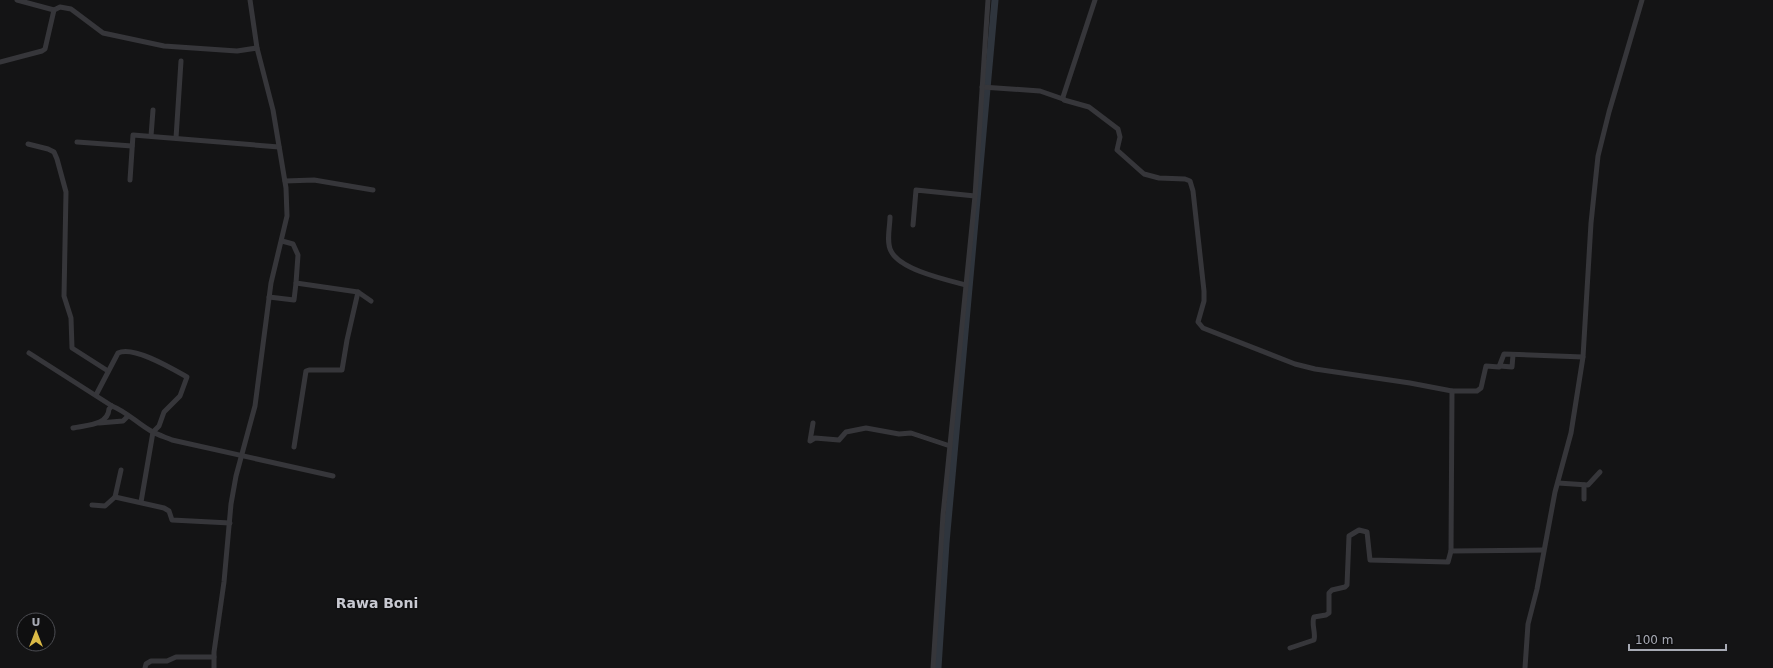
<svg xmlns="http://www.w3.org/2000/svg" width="1773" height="668" font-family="'DejaVu Sans',sans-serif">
<rect width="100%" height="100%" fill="#141415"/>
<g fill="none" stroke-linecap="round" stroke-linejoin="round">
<!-- canal -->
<path stroke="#2f353d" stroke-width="7" d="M 938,668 L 946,543 L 995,0"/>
<!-- minor -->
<g stroke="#36363a" stroke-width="5">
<path d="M 17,0 L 54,10 L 60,7 L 71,9 L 103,33 L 164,46 L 237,51 L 257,48"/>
<path d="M 1095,0 L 1063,97 L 1064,100 L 1089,107 L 1118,129 L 1120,137 L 1117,150 L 1144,174 L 1159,178 L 1185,179 L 1190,181 L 1193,191 L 1204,291 L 1204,301 L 1198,322 L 1203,328 L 1295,364 L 1315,369 L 1410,383 L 1452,391 L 1477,391 L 1481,388 L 1486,366 L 1499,367 L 1504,354 L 1583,357"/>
<path d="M 0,62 L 42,51 L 45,49 L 54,10"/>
<path d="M 982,87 L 1040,91 L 1063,99"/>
<path d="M 151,136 L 153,110"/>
<path d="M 176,138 L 181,61"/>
<path d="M 77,142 L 132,146"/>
<path d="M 28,144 L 48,149 L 54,152 L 57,159 L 66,192 L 64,296 L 71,318 L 72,348 L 108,371"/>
<path d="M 130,180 L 133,135 L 279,147"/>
<path d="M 285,181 L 314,180 L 373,190"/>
<path d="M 890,217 C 890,227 886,242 891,251 C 900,270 947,280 966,285"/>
<path d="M 913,225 L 916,190 L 975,196"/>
<path d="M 282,241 L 293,244 L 298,255 L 296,283 L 358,292 L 371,301"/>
<path d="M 269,297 L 294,300 L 296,283"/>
<path d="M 29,353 L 112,406 C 127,412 137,423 151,431 C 158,435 165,437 172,440 L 333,476"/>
<path d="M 1500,366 L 1512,367 L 1513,355"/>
<path d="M 1452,391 L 1451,551 L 1543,550"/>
<path d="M 96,395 L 118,353 C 133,345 173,369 187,377 L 180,396 L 164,412 L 159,426 L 153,432 L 141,502"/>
<path d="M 99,423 L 123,421 L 128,416"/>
<path d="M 813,423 L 810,441 L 815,438 L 839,440 L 846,432 L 866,428 L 899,434 L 911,433 L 950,446"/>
<path d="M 73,428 C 85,425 108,426 109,409 L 112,406"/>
<path d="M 294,447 L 306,371 L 309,370 L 342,370 L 347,340 L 358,292"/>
<path d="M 1558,483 L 1588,485 L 1600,472"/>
<path d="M 115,497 L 121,470"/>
<path d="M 1584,499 L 1584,485"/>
<path d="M 92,505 L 105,506 L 115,497 L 164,508 L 169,511 L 172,520 L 230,523"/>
<path d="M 1290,648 L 1314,640 C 1316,632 1311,624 1314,617 L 1326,615 L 1329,613 L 1329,593 L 1332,590 L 1345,587 L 1347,585 L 1349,536 L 1359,530 L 1367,532 L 1370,560 L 1448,562 L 1451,551"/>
<path d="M 145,668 L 146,664 L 151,661 L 167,661 L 176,657 L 214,657"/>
<path d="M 214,668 L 214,652 L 224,582 L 231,504 L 236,476 L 255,406 L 271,283 L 287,216 L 286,188 L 273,110 L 257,48 L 250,0"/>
<path d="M 933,668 L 943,515 L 975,196 L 988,0"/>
<path d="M 1525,668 L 1528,624 L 1537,589 L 1555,492 L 1571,433 L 1583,357 L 1591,223 L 1598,156 L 1609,112 L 1642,0"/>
</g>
</g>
<g text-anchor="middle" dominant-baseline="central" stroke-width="3" stroke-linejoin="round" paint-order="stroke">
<!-- quarter labels -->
<g font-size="14" font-weight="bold" fill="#c8c9d1" stroke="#0f0f10">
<text x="377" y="603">Rawa Boni</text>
</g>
</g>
<!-- north arrow -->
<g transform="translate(36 632)"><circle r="19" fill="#0f0f10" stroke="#4c4d52"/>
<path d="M0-3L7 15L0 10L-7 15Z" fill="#dbba46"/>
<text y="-6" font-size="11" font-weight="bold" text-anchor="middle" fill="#a7aab4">U</text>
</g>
<!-- scale -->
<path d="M1629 644v6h97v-6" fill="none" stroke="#a7aab4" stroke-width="2"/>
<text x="1635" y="644" font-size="12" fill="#a7aab4" stroke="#0f0f10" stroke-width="3" paint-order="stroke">100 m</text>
</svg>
